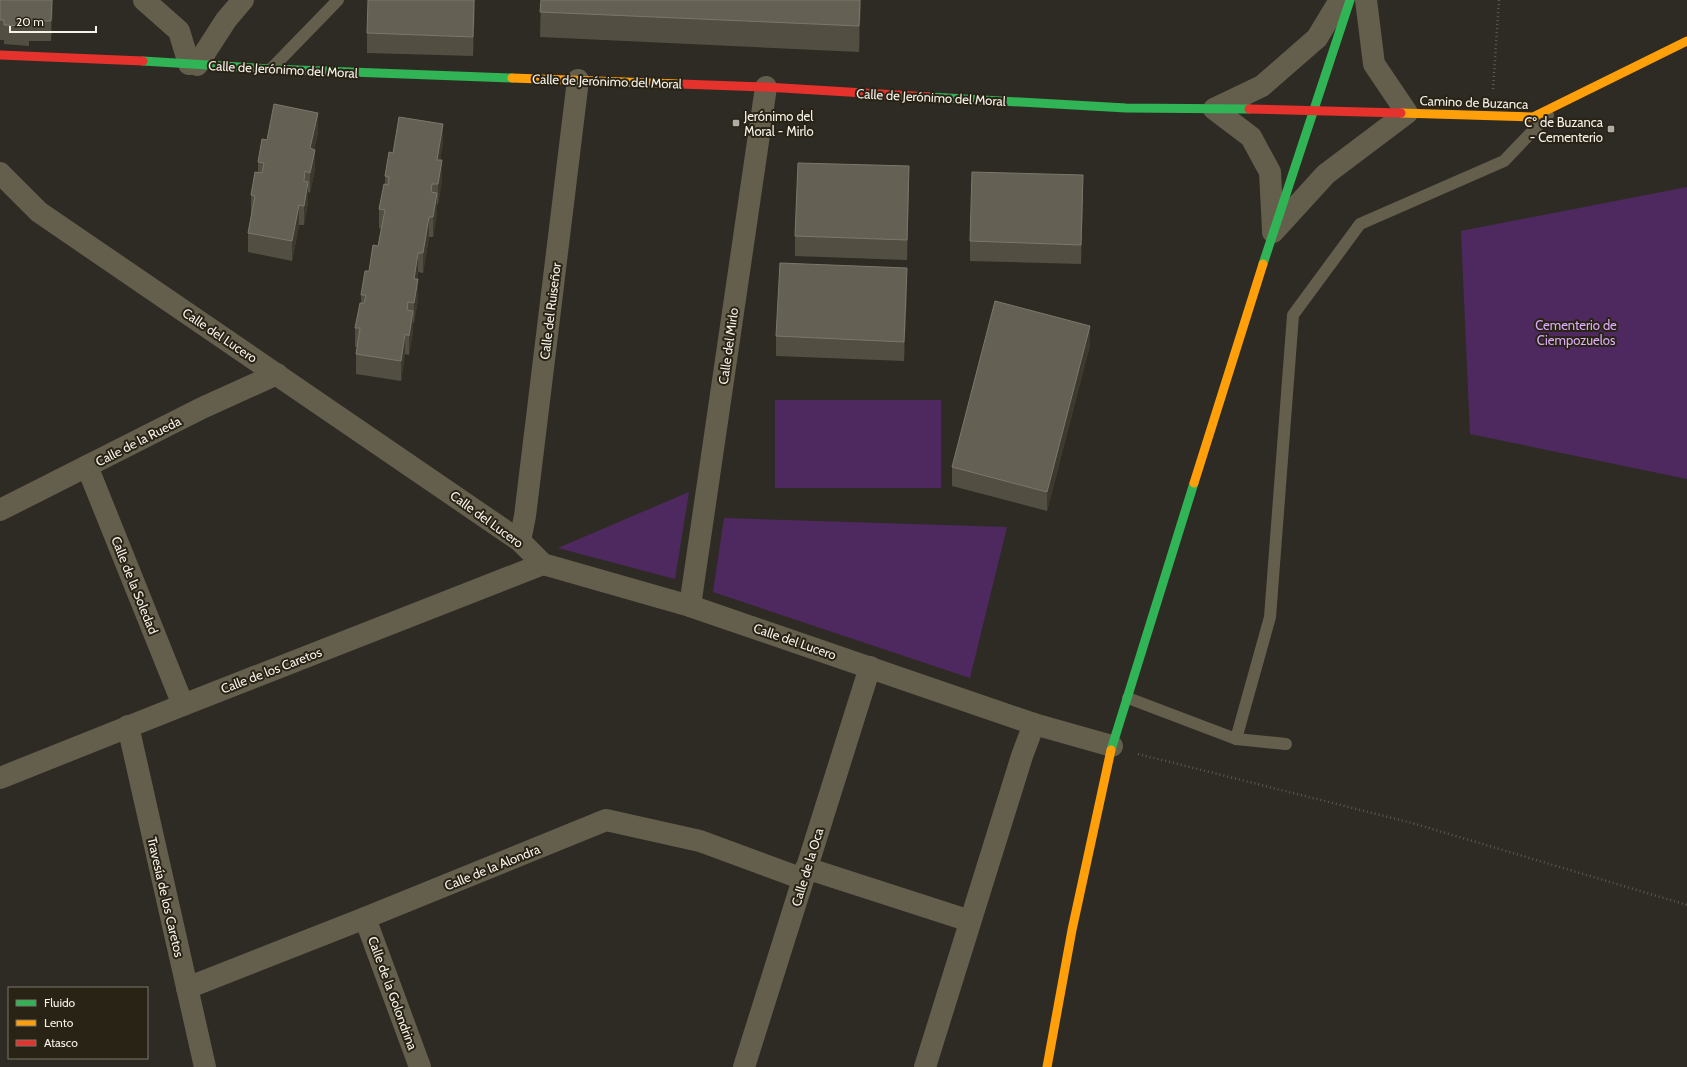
<svg xmlns="http://www.w3.org/2000/svg" width="1687" height="1067" font-family="Cabin,sans-serif">
<rect width="100%" height="100%" fill="#2e2b24"/>
<!-- green -->
<g fill="#4e2960">
<path d="M 1687,187 L 1687,479 L 1470,434 L 1461,231 Z"/>
<rect x="775" y="400" width="166" height="88"/>
<path d="M 689,492 L 675,579 L 558,548 Z"/>
<path d="M 724,518 L 1007,527 L 970,678 L 713,592 Z"/>
</g>
<g fill="none" stroke-linecap="round" stroke-linejoin="round">
<!-- path -->
<g stroke="#5e594c" stroke-width="2.5" stroke-dasharray="1 3" stroke-linecap="butt">
<path d="M 1493,89 L 1499,0"/>
<path d="M 1138,754 L 1412,823 L 1687,905"/>
</g>
<!-- lane -->
<g stroke="#645e4c" stroke-width="12">
<path d="M 271,69 L 338,0"/>
<path d="M 1128,698 L 1236,739 L 1286,744"/>
<path d="M 1236,739 L 1270,617 L 1293,315 L 1360,224 L 1504,161 L 1548,115"/>
</g>
<!-- street -->
<g stroke="#645e4c" stroke-width="22">
<path d="M 144,0 L 179,31 L 189,64"/>
<path d="M 197,65 L 226,20 L 243,0"/>
<path d="M 0,173 L 39,212 L 520,541 L 543,564 L 690,606 L 1034,724 L 1112,746"/>
<path d="M 1273,230 L 1270,172 L 1251,137 L 1214,109 L 1262,86 L 1317,38 L 1340,0"/>
<path d="M 1273,232 L 1326,174 L 1407,113 L 1374,64 L 1366,0"/>
<path d="M 87,466 L 183,705"/>
<path d="M 0,510 L 202,408 L 277,374"/>
<path d="M 520,541 L 525,516 L 578,80"/>
<path d="M 690,606 L 766,87"/>
<path d="M 128,726 L 205,1067"/>
<path d="M 0,778 L 183,705 L 543,564"/>
<path d="M 806,868 L 970,921"/>
<path d="M 365,918 L 420,1067"/>
<path d="M 187,988 L 365,918 L 606,820 L 700,841 L 803,879"/>
<path d="M 744,1067 L 870,667"/>
<path d="M 925,1067 L 1022,756 L 1034,724"/>
</g>
<!-- fast -->
<g stroke="#30b455" stroke-width="9">
<path d="M 143,61 L 271,69 L 512,78"/>
<path d="M 930,97 L 1126,108 L 1249,109"/>
<path d="M 1263,264 L 1350,0"/>
<path d="M 1111,750 L 1194,483"/>
</g>
<!-- slow -->
<g stroke="#ff9f0a" stroke-width="9">
<path d="M 512,78 L 680,84"/>
<path d="M 1401,113 L 1533,117 L 1687,41"/>
<path d="M 1194,483 L 1263,264"/>
<path d="M 1047,1067 L 1072,930 L 1111,750"/>
</g>
<!-- jam -->
<g stroke="#e5322d" stroke-width="9">
<path d="M 0,55 L 143,61"/>
<path d="M 680,84 L 766,87 L 930,97"/>
<path d="M 1249,109 L 1401,113"/>
</g>
</g>
<!-- wall -->
<g fill="#534e42">
<path d="M 0,0 L 53,0 L 51,41 L 29,41 L 29,46 L 4,44 L 4,40 L 0,40 Z"/>
<path d="M 475,0 L 473,56 L 367,53 L 367,33 Z"/>
<path d="M 541,0 L 861,0 L 859,52 L 540,37 Z"/>
<path d="M 318,133 L 314,149 L 315,169 L 310,193 L 308,192 L 308,202 L 304,225 L 299,225 L 292,261 L 248,252 L 248,233 L 251,215 L 251,195 L 258,172 L 258,162 L 267,140 Z"/>
<path d="M 443,143 L 440,160 L 442,180 L 438,204 L 437,204 L 437,213 L 433,237 L 429,237 L 423,273 L 418,272 L 417,279 L 418,299 L 414,323 L 413,322 L 413,331 L 409,355 L 405,354 L 401,381 L 356,374 L 356,354 L 358,347 L 355,347 L 355,328 L 361,303 L 361,295 L 369,271 L 378,246 L 381,229 L 379,228 L 379,209 L 385,184 L 385,176 L 393,153 Z"/>
<path d="M 909,186 L 907,260 L 795,256 L 795,236 Z"/>
<path d="M 1083,195 L 1081,264 L 970,261 L 970,241 Z"/>
<path d="M 907,288 L 904,361 L 776,356 L 776,336 Z"/>
<path d="M 1090,345 L 1047,511 L 952,486 L 952,467 Z"/>
</g>
<!-- shaded-wall -->
<g fill="#3d392e">
<path d="M 52,0 L 53,0 L 53,9 L 51,41 L 51,21 Z"/>
<path d="M 474,0 L 475,3 L 473,56 L 473,37 Z"/>
<path d="M 860,0 L 861,0 L 859,52 L 859,26 Z"/>
<path d="M 318,113 L 318,133 L 310,168 L 310,148 Z"/>
<path d="M 443,124 L 443,143 L 437,180 L 437,160 Z"/>
<path d="M 315,150 L 315,169 L 310,193 L 310,173 Z"/>
<path d="M 442,160 L 442,180 L 438,204 L 438,184 Z"/>
<path d="M 909,166 L 909,186 L 907,260 L 907,240 Z"/>
<path d="M 305,171 L 305,191 L 304,181 Z"/>
<path d="M 1083,175 L 1083,195 L 1081,264 L 1081,245 Z"/>
<path d="M 308,182 L 308,202 L 304,225 L 304,206 Z"/>
<path d="M 437,193 L 437,213 L 433,237 L 433,217 Z"/>
<path d="M 299,205 L 299,225 L 292,261 L 292,241 Z"/>
<path d="M 429,217 L 429,237 L 423,273 L 423,253 Z"/>
<path d="M 418,253 L 418,272 L 414,299 L 414,279 Z"/>
<path d="M 907,268 L 907,288 L 904,361 L 904,342 Z"/>
<path d="M 418,279 L 418,299 L 414,323 L 414,303 Z"/>
<path d="M 413,311 L 413,331 L 409,355 L 409,336 Z"/>
<path d="M 1090,326 L 1090,345 L 1047,511 L 1047,492 Z"/>
<path d="M 405,334 L 405,354 L 401,381 L 401,361 Z"/>
</g>
<!-- building -->
<g fill="#656054" stroke="#7c776b">
<path d="M 0,0 L 52,0 L 51,21 L 29,21 L 29,26 L 4,25 L 4,20 L 0,20 Z"/>
<path d="M 368,0 L 474,0 L 473,37 L 367,33 Z"/>
<path d="M 541,0 L 860,0 L 859,26 L 540,12 Z"/>
<path d="M 274,104 L 318,113 L 310,148 L 315,150 L 310,173 L 305,171 L 304,181 L 308,182 L 304,206 L 299,205 L 292,241 L 248,233 L 255,196 L 251,195 L 255,172 L 262,173 L 264,163 L 258,162 L 262,139 L 267,140 Z"/>
<path d="M 399,117 L 443,124 L 437,160 L 442,160 L 438,184 L 432,184 L 431,192 L 437,193 L 433,217 L 429,217 L 423,253 L 418,253 L 414,279 L 418,279 L 414,303 L 408,302 L 407,310 L 413,311 L 409,336 L 405,334 L 401,361 L 356,354 L 360,328 L 355,328 L 360,303 L 364,303 L 366,295 L 361,295 L 365,271 L 369,271 L 373,245 L 378,246 L 385,210 L 379,209 L 384,184 L 388,185 L 389,177 L 385,176 L 389,152 L 393,153 Z"/>
<path d="M 798,163 L 909,166 L 907,240 L 795,236 Z"/>
<path d="M 972,172 L 1083,175 L 1081,245 L 970,241 Z"/>
<path d="M 780,263 L 907,268 L 904,342 L 776,336 Z"/>
<path d="M 995,301 L 1090,326 L 1047,492 L 952,467 Z"/>
</g>
<!-- markers -->
<g fill="#b0aca4" stroke="#292316" stroke-width="1.5">
<rect x="732" y="119" width="8" height="8" rx="2"/>
<rect x="1607" y="125" width="8" height="8" rx="2"/>
</g>
<g text-anchor="middle" dominant-baseline="central" stroke-width="4" stroke-linejoin="round" paint-order="stroke">
<!-- street labels -->
<g font-size="13" fill="#f6f2e9" stroke="#292316">
<text transform="translate(283 69) rotate(3)">Calle de Jerónimo del Moral</text>
<text transform="translate(607 81) rotate(2)">Calle de Jerónimo del Moral</text>
<text transform="translate(931 97) rotate(3)">Calle de Jerónimo del Moral</text>
<text transform="translate(1474 102) rotate(2)">Camino de Buzanca</text>
<text transform="translate(550 311) rotate(-83)">Calle del Ruiseñor</text>
<text transform="translate(220 335) rotate(34)">Calle del Lucero</text>
<text transform="translate(728 346) rotate(-82)">Calle del Mirlo</text>
<text transform="translate(138 441) rotate(-27)">Calle de la Rueda</text>
<text transform="translate(487 519) rotate(36)">Calle del Lucero</text>
<text transform="translate(135 585) rotate(68)">Calle de la Soledad</text>
<text transform="translate(795 641) rotate(19)">Calle del Lucero</text>
<text transform="translate(271 670) rotate(-21)">Calle de los Caretos</text>
<text transform="translate(492 867) rotate(-22)">Calle de la Alondra</text>
<text transform="translate(807 867) rotate(-73)">Calle de la Oca</text>
<text transform="translate(166 897) rotate(77)">Travesía de los Caretos</text>
<text transform="translate(393 993) rotate(70)">Calle de la Golondrina</text>
</g>
<!-- poi labels -->
<g font-size="13" fill="#f6f2e9" stroke="#292316" text-anchor="start">
<text x="744" y="116">Jerónimo del<tspan x="744" dy="15">Moral - Mirlo</tspan></text>
<text x="1603" y="122" text-anchor="end">Cº de Buzanca<tspan x="1603" dy="15">- Cementerio</tspan></text>
</g>
<!-- park labels -->
<g font-size="13" fill="#ddabfb" stroke="#292316">
<text x="1576" y="325">Cementerio de<tspan x="1576" dy="15">Ciempozuelos</tspan></text>
</g>
</g>
<!-- legend -->
<rect x="8" y="987" width="140" height="72" fill="#292316" stroke="#7b766a"/>
<rect x="16" y="1000" width="20" height="6" fill="#30b455" stroke="#7b766a"/>
<text x="44" y="1007" font-size="12" fill="#f6f2e9">Fluido</text>
<rect x="16" y="1020" width="20" height="6" fill="#ff9f0a" stroke="#7b766a"/>
<text x="44" y="1027" font-size="12" fill="#f6f2e9">Lento</text>
<rect x="16" y="1040" width="20" height="6" fill="#e5322d" stroke="#7b766a"/>
<text x="44" y="1047" font-size="12" fill="#f6f2e9">Atasco</text>
<!-- scale -->
<path d="M10 26v6h86v-6" fill="none" stroke="#f6f2e9" stroke-width="2"/>
<text x="16" y="26" font-size="12" fill="#f6f2e9" stroke="#292316" stroke-width="3" paint-order="stroke">20 m</text>
</svg>
